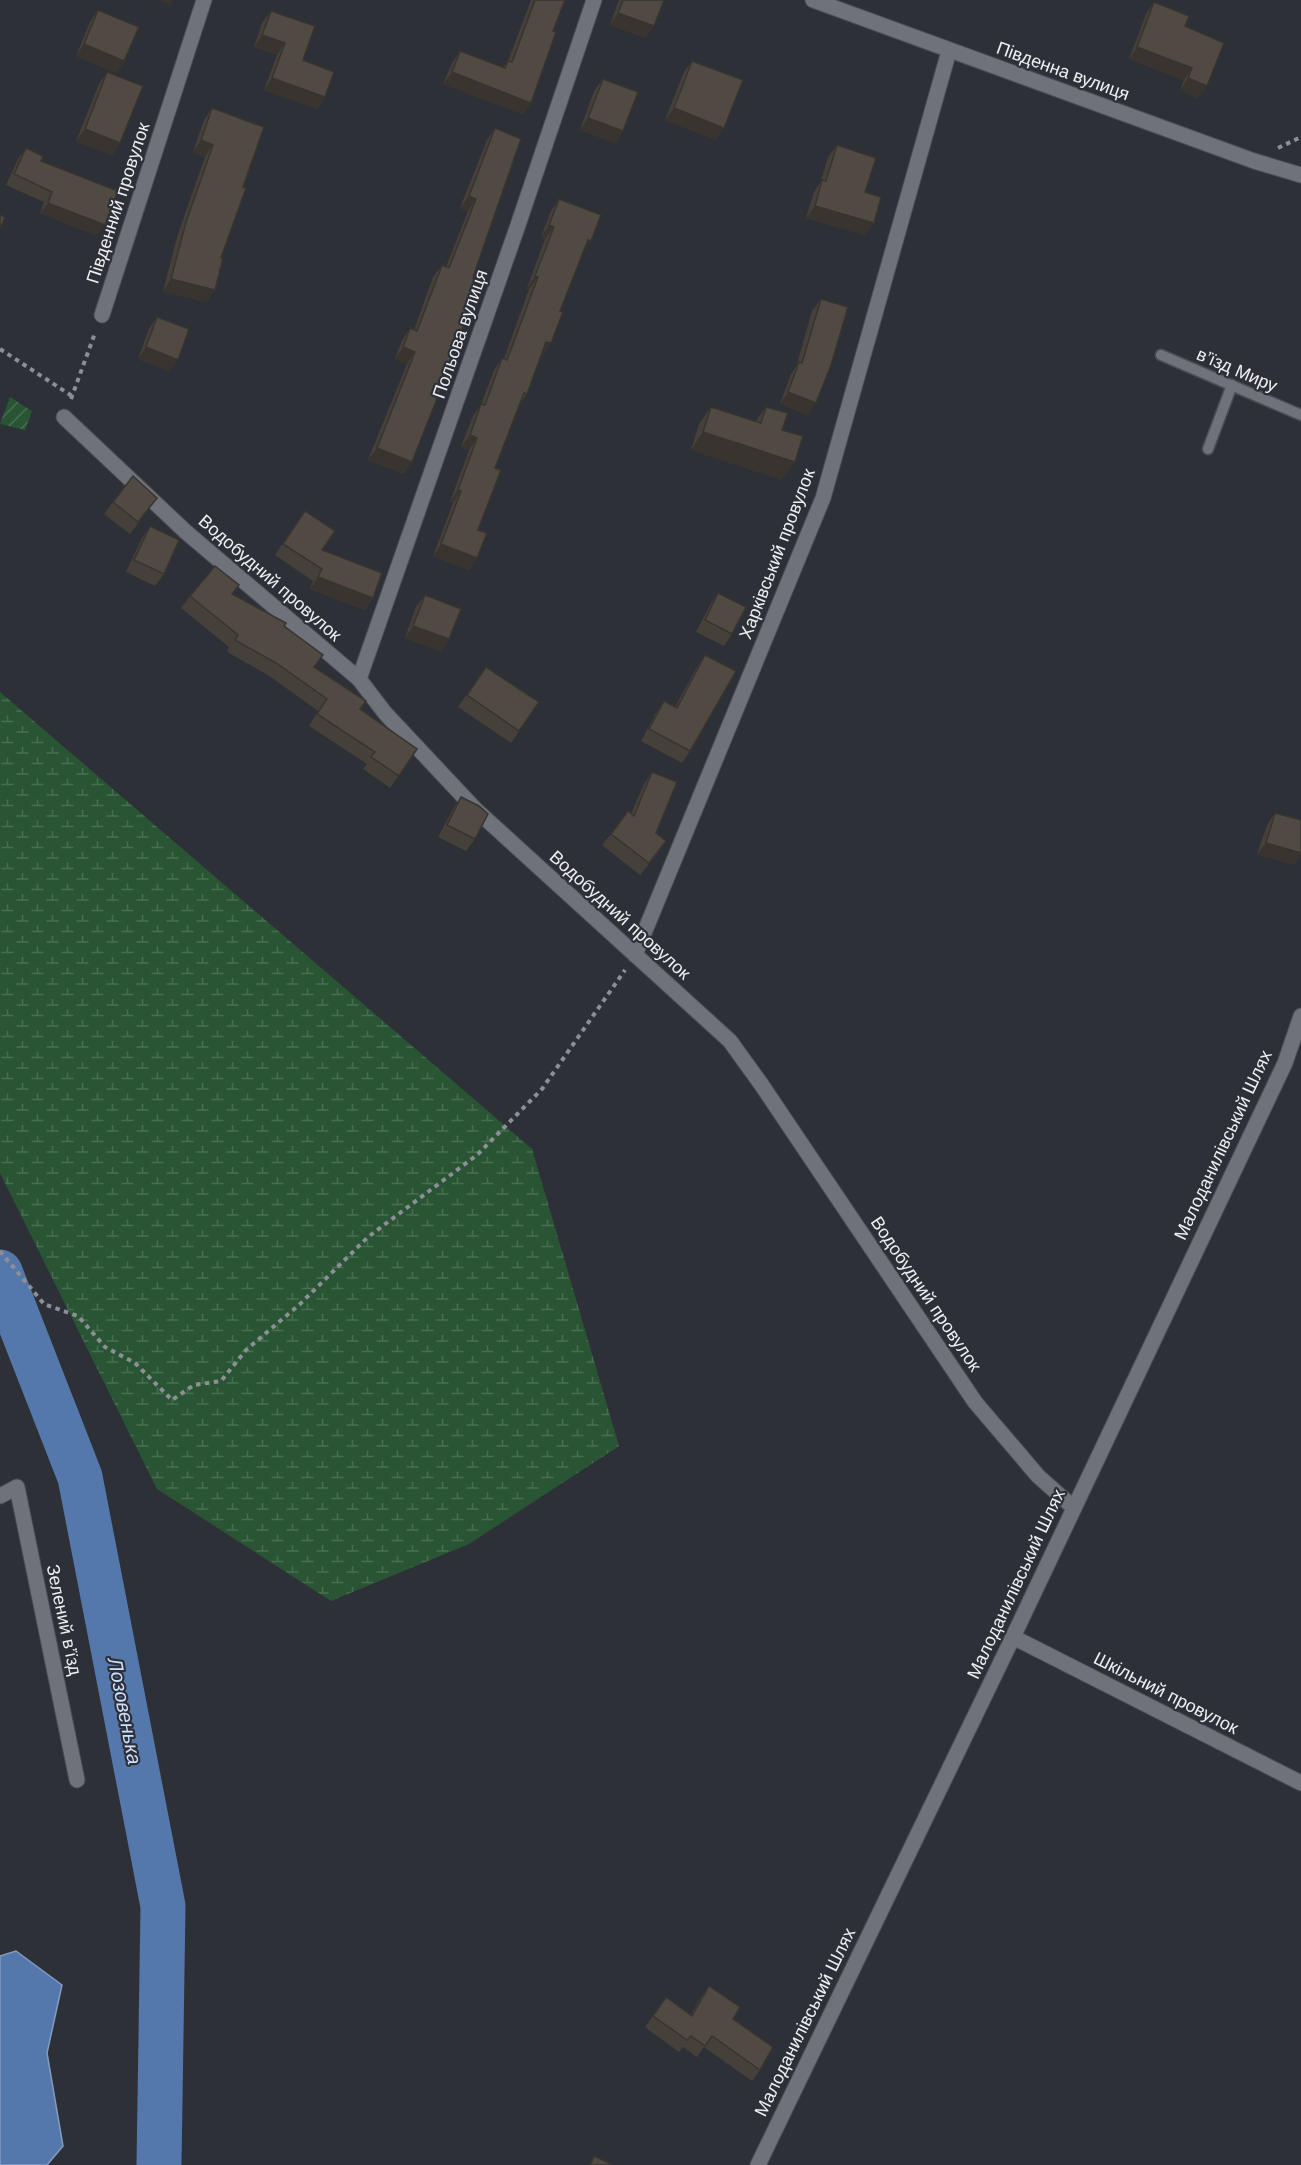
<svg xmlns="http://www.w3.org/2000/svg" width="1301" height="2165" font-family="Helvetica,sans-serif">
<defs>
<pattern id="wetland-marsh" width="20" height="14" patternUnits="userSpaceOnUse" patternTransform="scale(1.5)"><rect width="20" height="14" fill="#295534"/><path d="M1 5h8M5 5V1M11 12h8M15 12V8" fill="none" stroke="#486e52"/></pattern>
<pattern id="garden-furrows" width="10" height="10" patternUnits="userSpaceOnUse" patternTransform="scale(1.5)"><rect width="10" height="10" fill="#295534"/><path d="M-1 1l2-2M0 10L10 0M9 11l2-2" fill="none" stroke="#486e52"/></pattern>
</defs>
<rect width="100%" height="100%" fill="#2e3038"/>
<!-- wetland -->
<path fill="url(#wetland-marsh)" d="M 0,692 L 532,1149 L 619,1446 L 469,1544 L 331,1601 L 157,1489 L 0,1173 Z"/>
<!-- garden -->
<path fill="url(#garden-furrows)" d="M 10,397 L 32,411 L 25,430 L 0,424 Z"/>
<!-- water -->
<path fill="#5478ab" stroke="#829cc1" stroke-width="1.5" d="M 16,1951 L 62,1985 L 47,2053 L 63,2146 L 47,2165 L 0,2165 L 0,1956 Z"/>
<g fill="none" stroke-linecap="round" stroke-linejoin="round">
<!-- river -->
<path stroke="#5478ab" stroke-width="45" d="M 0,1272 L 80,1477 L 163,1906 L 159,2165"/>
<!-- service casing -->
<g stroke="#4a4c52" stroke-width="13">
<g id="service">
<path d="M 1161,355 L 1301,415"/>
<path d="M 1208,449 L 1232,385"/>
</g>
</g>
<!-- minor casing -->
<g stroke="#4a4c52" stroke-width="17">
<g id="minor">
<path d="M 813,0 L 1254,161 L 1301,175"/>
<path d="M 102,315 L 204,0"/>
<path d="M 64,417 L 186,532 L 359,679 L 385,713 L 475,809 L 730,1041 L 761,1084 L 975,1402 L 1038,1476 L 1074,1508"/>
<path d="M 359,679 L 517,228 L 594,0"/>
<path d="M 635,955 L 823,498 L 949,51"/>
<path d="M 0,1496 L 17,1487 L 77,1780"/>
<path d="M 1013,1637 L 1301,1783"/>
</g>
</g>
<!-- secondary casing -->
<g stroke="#4a4c52" stroke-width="17">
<path id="secondary" d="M 758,2165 L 1013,1637 L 1285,1063 L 1301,1016"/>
</g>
<!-- path -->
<g stroke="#8d8f96" stroke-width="4" stroke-dasharray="4.5 4.5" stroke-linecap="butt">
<path d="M 1278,148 L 1301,137"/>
<path d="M 0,349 L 72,396"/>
<path d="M 71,399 L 95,333"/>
<path d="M 0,1251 L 44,1304 L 78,1316 L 105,1347 L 135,1363 L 172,1400 L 194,1385 L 221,1381 L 246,1350 L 299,1305 L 368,1237 L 477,1155 L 542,1089 L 625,970"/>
</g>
<!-- service -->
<use href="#service" stroke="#6f717b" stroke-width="10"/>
<!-- minor -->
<use href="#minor" stroke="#6f717b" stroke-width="15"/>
<!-- secondary -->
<use href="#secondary" stroke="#6f717b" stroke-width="15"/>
</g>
<!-- wall -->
<g fill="#46403a">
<path d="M 531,0 L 565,0 L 553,31 L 531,103 L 523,114 L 443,84 L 452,63 L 460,51 L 503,67 L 508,61 Z"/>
<path d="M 619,0 L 664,0 L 646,38 L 610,25 Z"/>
<path d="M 1154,2 L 1185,26 L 1207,86 L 1198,98 L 1180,90 L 1184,80 L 1129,59 L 1146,14 Z"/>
<path d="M 98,10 L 124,61 L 116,73 L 76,56 L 90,22 Z"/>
<path d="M 271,11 L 325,97 L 317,109 L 264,90 L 277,55 L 254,47 L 262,23 Z"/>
<path d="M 692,61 L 716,140 L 665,120 L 684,72 Z"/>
<path d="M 107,72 L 120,143 L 112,155 L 76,141 L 99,84 Z"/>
<path d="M 603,79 L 623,131 L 615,143 L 580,130 L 594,91 Z"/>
<path d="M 212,108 L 243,187 L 221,258 L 215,290 L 206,302 L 163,291 L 178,234 L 205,157 L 193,152 L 204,120 Z"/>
<path d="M 495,128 L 404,474 L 368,460 L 407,364 L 395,359 L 402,340 L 410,328 L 414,330 L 433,277 L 442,265 L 446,267 L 468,211 L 460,208 L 487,140 Z"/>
<path d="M 837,145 L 865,192 L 865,235 L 806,218 L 814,192 L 821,181 L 828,157 Z"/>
<path d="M 26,148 L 41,161 L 97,236 L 40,213 L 44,202 L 6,185 L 18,159 Z"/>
<path d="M 559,199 L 583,253 L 543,355 L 541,355 L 527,394 L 520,404 L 495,468 L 478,530 L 477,558 L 469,570 L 433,556 L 453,503 L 450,502 L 469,450 L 461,447 L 473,416 L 481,405 L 494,370 L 502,358 L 504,359 L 529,289 L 527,288 L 545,239 L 541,237 L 551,211 Z"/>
<path d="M 821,299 L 808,415 L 780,404 L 791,374 L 796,367 L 812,311 Z"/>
<path d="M 157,317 L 169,371 L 138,359 L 149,329 Z"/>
<path d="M 711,407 L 756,421 L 766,407 L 782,430 L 782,480 L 691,450 L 699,424 Z"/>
<path d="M 113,502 L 148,510 L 130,534 L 104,514 Z"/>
<path d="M 305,511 L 322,550 L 365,610 L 310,589 L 313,581 L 275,555 Z"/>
<path d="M 150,526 L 164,574 L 155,586 L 126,572 L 142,538 Z"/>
<path d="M 718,593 L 732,634 L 724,646 L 696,632 L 710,605 Z"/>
<path d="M 232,594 L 284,626 L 314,667 L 360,709 L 417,749 L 390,788 L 363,769 L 367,764 L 309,726 L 318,711 L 268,675 L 227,652 L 229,647 L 181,608 L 190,596 Z"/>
<path d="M 425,595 L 449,639 L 441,651 L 405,638 L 416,607 Z"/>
<path d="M 705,655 L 690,751 L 682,763 L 641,741 L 656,713 L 664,701 L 675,707 L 697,667 Z"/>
<path d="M 486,667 L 539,702 L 511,743 L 458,707 Z"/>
<path d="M 652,772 L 658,853 L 640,875 L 602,845 L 611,834 L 631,814 L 644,784 Z"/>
<path d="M 461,797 L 475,839 L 466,851 L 438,837 L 453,809 Z"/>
<path d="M 1275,813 L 1294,865 L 1257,854 L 1267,825 Z"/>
<path d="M 709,1986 L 733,2019 L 760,2070 L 752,2081 L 704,2047 L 697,2057 L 683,2047 L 679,2052 L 645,2027 L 666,1997 L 691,2015 L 701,1997 Z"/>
</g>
<!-- shaded-wall -->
<g fill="#39342f">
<path d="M 157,0 L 173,0 L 170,5 Z"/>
<path d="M 618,13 L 654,26 L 646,38 L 610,25 Z"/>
<path d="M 262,35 L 285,43 L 277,55 L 254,47 Z"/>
<path d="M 84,44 L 124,61 L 116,73 L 76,56 Z"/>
<path d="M 1137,47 L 1192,68 L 1184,80 L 1129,59 Z"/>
<path d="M 452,72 L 531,103 L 523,114 L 443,84 Z"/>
<path d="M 272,78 L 325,97 L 317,109 L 264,90 Z"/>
<path d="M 1188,78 L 1207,86 L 1198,98 L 1180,90 Z"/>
<path d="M 674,108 L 724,128 L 716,140 L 665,120 Z"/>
<path d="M 588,118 L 623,131 L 615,143 L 580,130 Z"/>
<path d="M 85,129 L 120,143 L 112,155 L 76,141 Z"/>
<path d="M 201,140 L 213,145 L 205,157 L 193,152 Z"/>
<path d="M 469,196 L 476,199 L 468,211 L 460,208 Z"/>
<path d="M 48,203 L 105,225 L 97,236 L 40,213 Z"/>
<path d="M 815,206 L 874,223 L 865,235 L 806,218 Z"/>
<path d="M 549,225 L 554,227 L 545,239 L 541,237 Z"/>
<path d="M 588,240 L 591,241 L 583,253 Z"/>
<path d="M 535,276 L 538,277 L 529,289 L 527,288 Z"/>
<path d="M 171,279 L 215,290 L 206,302 L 163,291 Z"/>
<path d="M 546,342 L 551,343 L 543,355 L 538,354 Z"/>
<path d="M 146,347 L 178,360 L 169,371 L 138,359 Z"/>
<path d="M 403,347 L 415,352 L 407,364 L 395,359 Z"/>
<path d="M 788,392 L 816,403 L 808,415 L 780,404 Z"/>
<path d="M 703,432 L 795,462 L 782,480 L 691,450 Z"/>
<path d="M 470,435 L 477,438 L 469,450 L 461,447 Z"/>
<path d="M 377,448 L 412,462 L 404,474 L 368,460 Z"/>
<path d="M 458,490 L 461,491 L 453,503 L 450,502 Z"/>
<path d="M 441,544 L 477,558 L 469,570 L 433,556 Z"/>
<path d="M 318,577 L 373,598 L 365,610 L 310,589 Z"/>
<path d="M 413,626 L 449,639 L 441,651 L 405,638 Z"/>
<path d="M 1266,843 L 1301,853 L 1301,855 L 1294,865 L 1257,854 Z"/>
</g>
<!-- building -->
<g fill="#514a43" stroke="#39342f" stroke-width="1.5">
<path d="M 535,0 L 565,0 L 553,31 L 556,32 L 531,103 L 452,72 L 460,51 L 505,68 L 508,61 L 512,62 Z"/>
<path d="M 623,0 L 664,0 L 654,26 L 618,13 Z"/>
<path d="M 1154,2 L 1189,16 L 1185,26 L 1224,43 L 1207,86 L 1188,78 L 1192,68 L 1137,47 Z"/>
<path d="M 98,10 L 139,27 L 124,61 L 84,44 Z"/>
<path d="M 271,11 L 315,26 L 303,60 L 334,72 L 325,97 L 272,78 L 285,43 L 262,35 Z"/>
<path d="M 692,61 L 743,80 L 724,128 L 674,108 Z"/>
<path d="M 107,72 L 143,86 L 120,143 L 85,129 Z"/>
<path d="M 603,79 L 638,92 L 623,131 L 588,118 Z"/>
<path d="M 212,108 L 264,127 L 243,187 L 246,188 L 221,258 L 223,258 L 215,290 L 171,279 L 186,222 L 213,145 L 201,140 Z"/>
<path d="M 495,128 L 521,139 L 473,277 L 480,280 L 438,396 L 412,462 L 377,448 L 415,352 L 403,347 L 410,328 L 417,331 L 442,265 L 449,268 L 476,199 L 469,196 Z"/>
<path d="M 837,145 L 876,158 L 865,192 L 881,197 L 874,223 L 815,206 L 822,180 L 826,181 Z"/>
<path d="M 26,148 L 43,156 L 41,161 L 118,191 L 105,225 L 48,203 L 52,192 L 14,174 Z"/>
<path d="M 559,199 L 601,215 L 591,241 L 588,240 L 560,311 L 563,312 L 551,343 L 546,342 L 527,394 L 524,393 L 495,468 L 501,470 L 478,530 L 487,533 L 477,558 L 441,544 L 461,491 L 458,490 L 477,438 L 470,435 L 481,404 L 485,405 L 502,358 L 507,360 L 538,277 L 535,276 L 554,227 L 549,225 Z"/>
<path d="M 0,215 L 5,217 L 0,229 Z"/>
<path d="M 821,299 L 848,307 L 831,365 L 816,403 L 788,392 L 799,362 L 802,363 Z"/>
<path d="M 157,317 L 189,329 L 178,360 L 146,347 Z"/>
<path d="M 711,407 L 761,423 L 766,407 L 788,413 L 782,430 L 803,436 L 795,462 L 703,432 Z"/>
<path d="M 133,476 L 157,498 L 138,522 L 113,502 Z"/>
<path d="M 305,511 L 335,531 L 322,550 L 382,573 L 373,598 L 318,577 L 322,569 L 283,544 Z"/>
<path d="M 150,526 L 179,540 L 164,574 L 134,560 Z"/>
<path d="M 215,566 L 239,585 L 232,594 L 286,623 L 284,626 L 323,655 L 314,667 L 366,701 L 360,709 L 417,749 L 399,776 L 371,757 L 375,752 L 317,714 L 327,699 L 276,663 L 235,640 L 238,635 L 190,596 Z"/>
<path d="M 718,593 L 746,607 L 732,634 L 705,620 Z"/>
<path d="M 425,595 L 461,609 L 449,639 L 413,626 Z"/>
<path d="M 705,655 L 736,671 L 690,751 L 649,729 L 664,701 L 677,708 Z"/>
<path d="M 486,667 L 539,702 L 519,731 L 467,695 Z"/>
<path d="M 652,772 L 677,782 L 656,833 L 666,841 L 649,863 L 611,834 L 628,811 L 634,816 Z"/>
<path d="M 461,797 L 479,806 L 488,814 L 475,839 L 447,825 Z"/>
<path d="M 1275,813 L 1301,820 L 1301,853 L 1266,843 Z"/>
<path d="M 709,1986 L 740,2007 L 733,2019 L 773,2047 L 760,2070 L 712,2036 L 705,2046 L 691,2036 L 687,2040 L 653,2016 L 666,1997 L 692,2016 Z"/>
<path d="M 594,2156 L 613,2165 L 590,2165 Z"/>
</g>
<g text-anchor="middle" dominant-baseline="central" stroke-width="4.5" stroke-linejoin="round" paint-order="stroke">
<!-- street labels -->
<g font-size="18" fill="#edeff4" stroke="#2e3038">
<text transform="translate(1063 71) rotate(20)">Південна вулиця</text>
<text transform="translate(118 203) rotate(-72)">Південний провулок</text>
<text transform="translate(460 334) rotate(-71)">Польова вулиця</text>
<text transform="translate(1237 370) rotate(23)">в’їзд Миру</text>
<text transform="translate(777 554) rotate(-69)">Харківський провулок</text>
<text transform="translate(270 578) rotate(41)">Водобудний провулок</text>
<text transform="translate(620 915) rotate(42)">Водобудний провулок</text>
<text transform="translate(1223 1145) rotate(-65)">Малоданилівський Шлях</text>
<text transform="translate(926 1294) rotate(56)">Водобудний провулок</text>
<text transform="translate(1016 1584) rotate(-65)">Малоданилівський Шлях</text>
<text transform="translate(64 1620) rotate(78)">Зелений в’їзд</text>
<text transform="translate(1166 1693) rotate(27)">Шкільний провулок</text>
<text transform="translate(805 2022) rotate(-64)">Малоданилівський Шлях</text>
</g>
<!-- water labels -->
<g font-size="20" font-style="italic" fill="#cbe0ff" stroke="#2e3038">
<text transform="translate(125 1711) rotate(79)">Лозовенька</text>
</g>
</g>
</svg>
